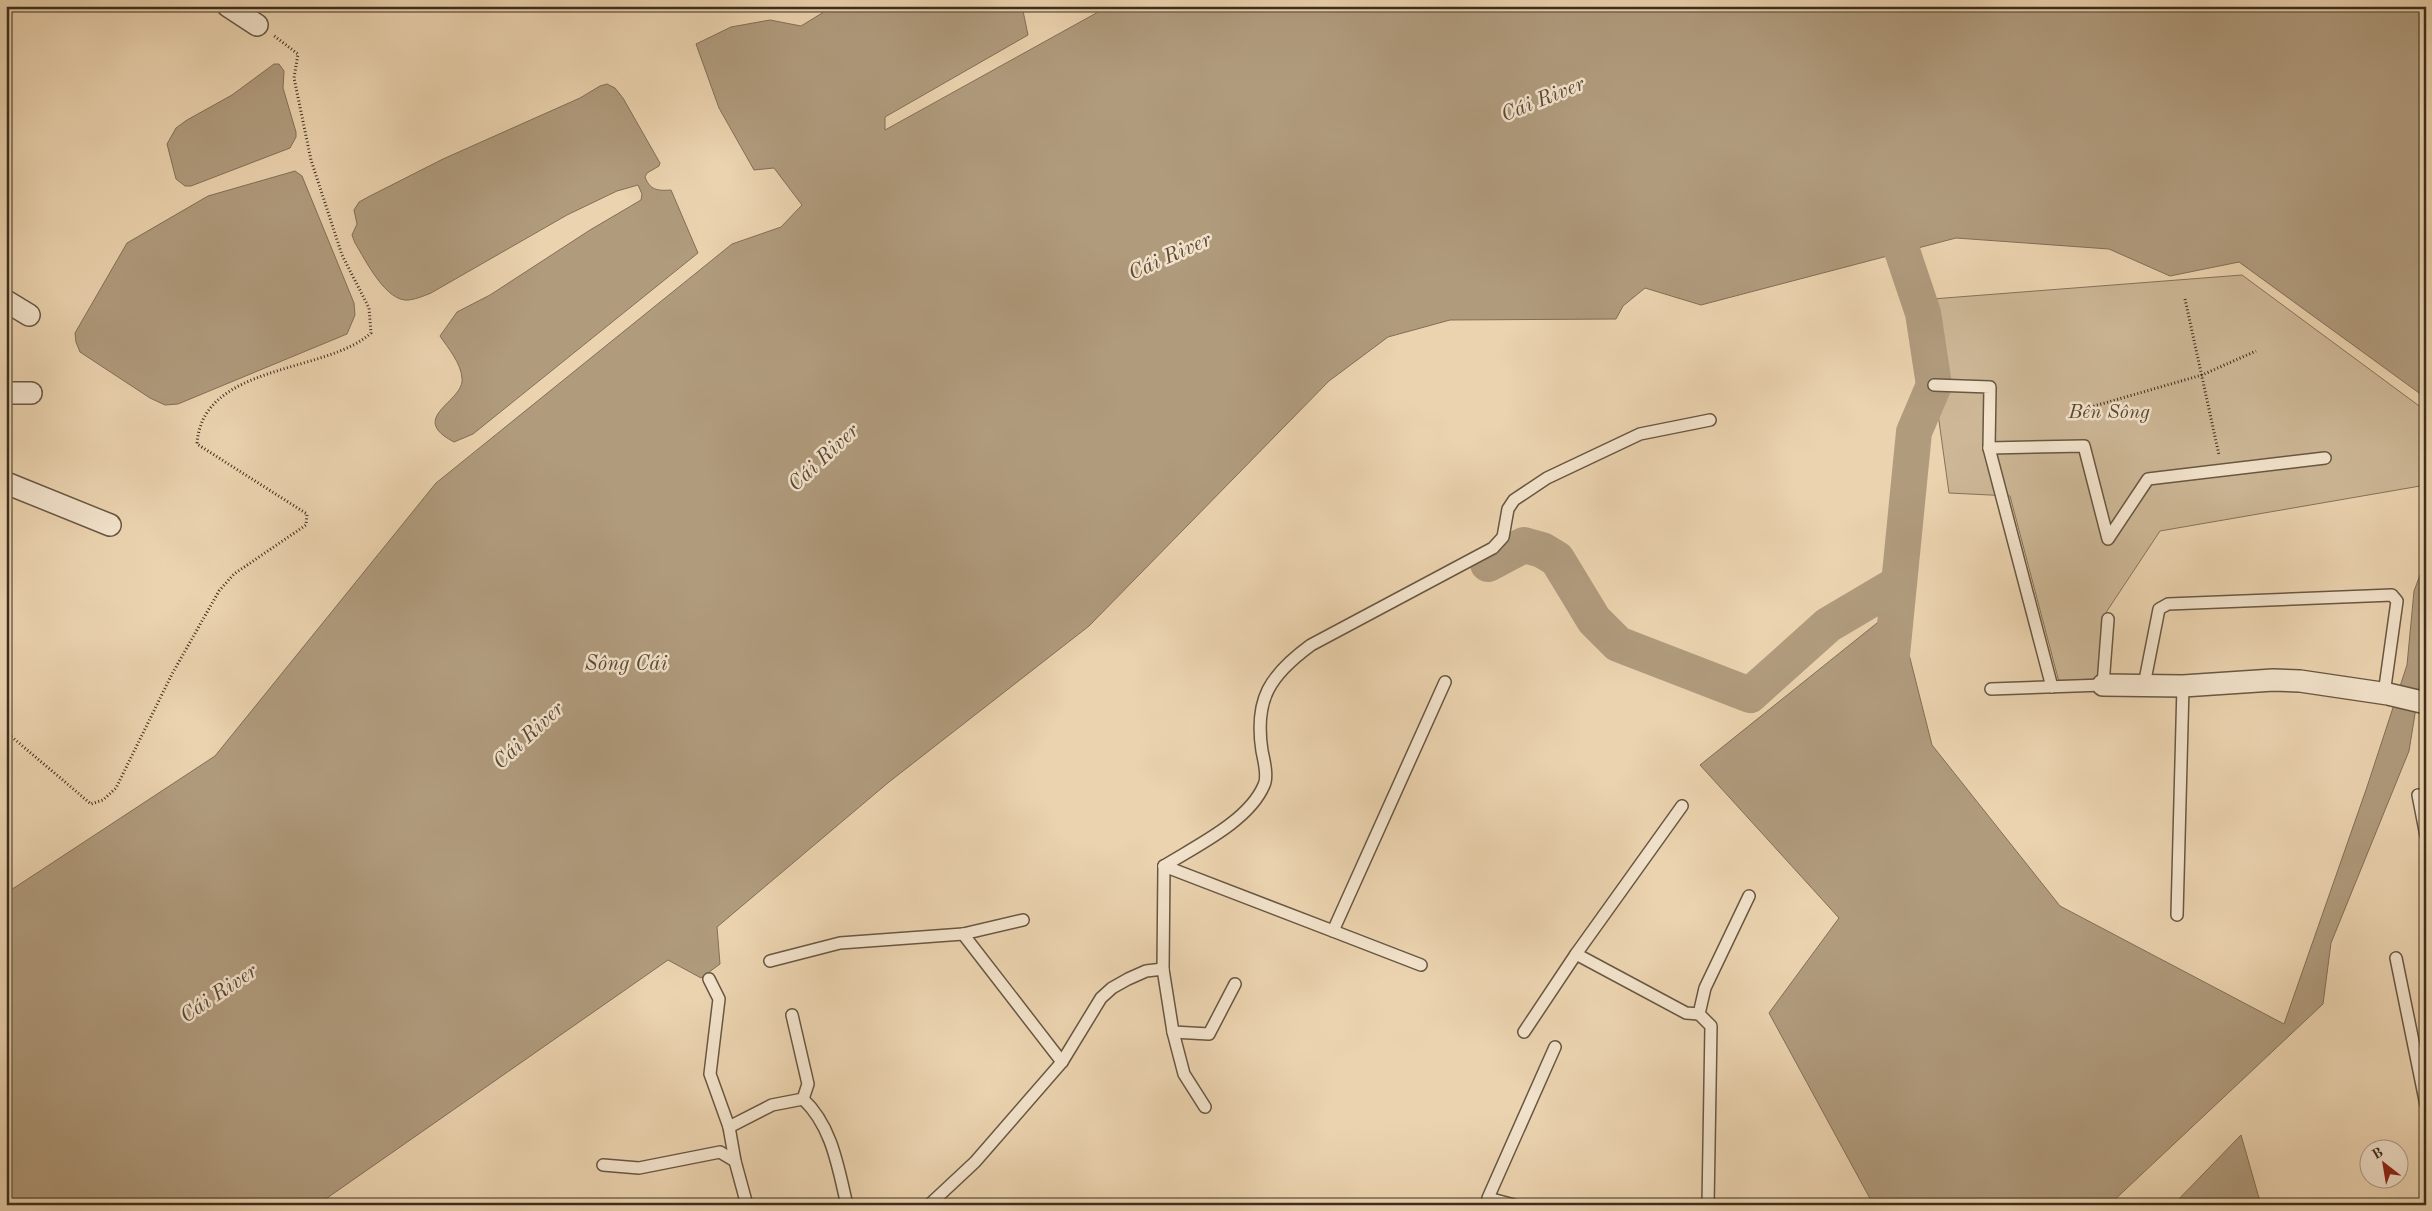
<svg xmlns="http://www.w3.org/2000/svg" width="2432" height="1211" font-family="'Old Standard TT',serif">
<rect width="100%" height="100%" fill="#ebd3af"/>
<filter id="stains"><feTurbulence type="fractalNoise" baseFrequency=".004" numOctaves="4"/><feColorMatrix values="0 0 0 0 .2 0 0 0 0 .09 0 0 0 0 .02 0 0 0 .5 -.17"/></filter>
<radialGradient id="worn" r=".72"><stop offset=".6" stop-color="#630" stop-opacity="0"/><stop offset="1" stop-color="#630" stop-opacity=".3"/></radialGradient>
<!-- green -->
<path fill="#cdb796" stroke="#85725a" d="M 2242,275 L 2426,411 L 2426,485 L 2160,531 L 2105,614 L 2098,680 L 2059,682 L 2010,496 L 1949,493 L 1934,385 L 1932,299 Z"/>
<!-- water -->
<g fill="#b09b7d" stroke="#826f57">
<path d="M 826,6 L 1022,6 L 1028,35 L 885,117 L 885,130 L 1109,6 L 2426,6 L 2426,398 L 2239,262 L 2170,276 L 2109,249 L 1956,238 L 1701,305 L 1645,288 L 1623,306 L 1616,319 L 1450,320 L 1388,337 L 1329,381 L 1089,626 L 889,782 L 717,927 L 720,964 L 701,978 L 668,960 L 317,1205 L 6,1205 L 6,890 L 14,888 L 215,756 L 436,483 L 732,244 L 781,227 L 802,205 L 774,168 L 754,170 L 719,108 L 696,44 L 731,27 L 770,20 L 801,26 L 827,10 Z"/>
<path d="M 274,64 L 279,64 L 284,71 L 283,88 L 296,132 L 296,137 L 290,148 L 191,186 L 185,186 L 176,179 L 167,144 L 176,128 L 187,120 L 232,95 Z"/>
<path d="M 607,84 L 615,88 L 623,98 L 660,163 L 659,166 L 647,173 L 645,177 C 650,190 657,191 671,190 L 698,253 L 473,434 L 454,442 C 406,417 465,402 462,378 C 461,363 448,348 440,336 L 457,312 L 490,295 L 590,230 L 641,200 L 642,194 L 638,185 L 617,191 L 567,215 L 431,293 C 424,296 416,299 409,300 C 386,303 365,259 355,243 L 352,235 L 357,224 L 354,210 L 359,202 L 370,196 L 443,159 L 580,98 L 600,86 Z"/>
<path d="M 295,171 L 302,176 L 354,303 L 355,315 L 347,334 L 178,404 L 165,405 L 150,398 L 80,352 L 76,342 L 75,333 L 127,243 L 208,196 Z"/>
<path d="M 2426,559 L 2426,646 L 2409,751 L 2331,943 L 2323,1004 L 2109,1205 L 1873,1204 L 1769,1013 L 1839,918 L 1700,765 L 1897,607 L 1932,745 L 2060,906 L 2284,1024 L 2367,787 L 2407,665 L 2414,591 Z"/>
<path d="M 2241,1135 L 2261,1205 L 2173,1205 Z"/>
</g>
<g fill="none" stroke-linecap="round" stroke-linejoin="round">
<!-- river -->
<g stroke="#b09b7d" stroke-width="36">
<path d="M 1887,206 L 1923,313 L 1934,385 L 1914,432 L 1892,655"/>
<path d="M 1488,564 L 1524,545 L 1542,550 L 1557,559 L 1594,620 L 1618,644 L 1750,695 L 1828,625 L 1899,583"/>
</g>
<!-- lane casing -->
<g stroke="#685742" stroke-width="14">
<g id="lane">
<path d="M 1934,385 L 1990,387 L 1989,448 L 2084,446 L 2108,539 L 2148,479 L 2325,458"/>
<path d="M 1989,448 L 2052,687"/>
<path d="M 2144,685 L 2159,609 L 2168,604 L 2392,595 L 2397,601 L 2384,694"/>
<path d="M 1991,689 L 2103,685 L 2108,619"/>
<path d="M 2418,795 L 2426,836"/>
<path d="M 1682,806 L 1576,954 L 1686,1013 L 1699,1014"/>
<path d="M 1164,866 C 1196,846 1249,821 1264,785 C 1268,777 1264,760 1262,751 C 1254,699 1270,675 1311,645 L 1493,548 L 1503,537 L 1508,509 L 1514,500 L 1547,478 L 1640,434 L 1710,420"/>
<path d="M 1164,866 L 1333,931 L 1445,682"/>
<path d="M 2177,915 L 2183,686"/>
<path d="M 1333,931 L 1421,965"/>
<path d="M 963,934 L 1062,1062"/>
<path d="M 2396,958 L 2426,1105"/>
<path d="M 770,961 L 840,943 L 963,934 L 1023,920"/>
<path d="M 1163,969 L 1164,866"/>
<path d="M 709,979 L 719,999 L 710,1074 L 729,1127 L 735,1161 L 747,1205"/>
<path d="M 1173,1032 L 1209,1034 L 1235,984"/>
<path d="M 1524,1032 L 1576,954"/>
<path d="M 803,1099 C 832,1126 838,1167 847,1205"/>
<path d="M 729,1127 L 772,1105 L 803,1099 L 808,1084 L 792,1015"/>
<path d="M 603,1165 L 639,1168 L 720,1152 L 735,1161"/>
<path d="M 929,1205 L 975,1162 L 1062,1062 L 1101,998 L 1112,988 L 1128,979 L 1146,971 L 1163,969 L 1173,1032 L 1184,1074 L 1205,1107"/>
<path d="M 1514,1205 L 1488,1198 L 1555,1047"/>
<path d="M 1708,1205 L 1711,1026 L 1699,1014 L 1705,988 L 1749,896"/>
</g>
</g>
<!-- street casing -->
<g stroke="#685742" stroke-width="24">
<g id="street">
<path d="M 228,6 L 257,25"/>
<path d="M 6,301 L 29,315"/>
<path d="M 6,393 L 31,393"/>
<path d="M 6,483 L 110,525"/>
<path d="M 2103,685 L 2183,686 L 2273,680 L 2300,681 L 2388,694 L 2426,703"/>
</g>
</g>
<!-- path -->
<g stroke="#3d2e1d" stroke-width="3" stroke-dasharray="1 2.5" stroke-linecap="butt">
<path d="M 2185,299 L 2219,455"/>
<path d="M 2070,413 L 2202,375 L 2256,351"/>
<path d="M 6,732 L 91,804 L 103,800 L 116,788 L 172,674 L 219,591 L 234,574 L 306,525 L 307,514 L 197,444 C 202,363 326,374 371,333 L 369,308 L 342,255 L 311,160 L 294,78 L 298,54 L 273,35"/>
</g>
<!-- lane -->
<use href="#lane" stroke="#f2e2cb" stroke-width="11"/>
<!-- street -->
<use href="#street" stroke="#f2e2cb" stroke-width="21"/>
</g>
<g text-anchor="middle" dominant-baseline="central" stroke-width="5" stroke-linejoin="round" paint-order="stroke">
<!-- park labels -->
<g font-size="20" font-style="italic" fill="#5a4935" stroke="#f2e2cb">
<text x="2109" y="413">Bên Sông</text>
</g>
<!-- water labels -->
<g font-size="21" font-style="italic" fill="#5a4935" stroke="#f2e2cb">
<text transform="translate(1543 100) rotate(-22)">Cái River</text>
<text transform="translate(1170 257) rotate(-24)">Cái River</text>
<text transform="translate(824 458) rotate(-43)">Cái River</text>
<text x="626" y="664">Sông Cái</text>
<text transform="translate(529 736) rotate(-43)">Cái River</text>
<text transform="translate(219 994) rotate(-34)">Cái River</text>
</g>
</g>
<!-- margin -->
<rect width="2432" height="1211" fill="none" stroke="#ebd3af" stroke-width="25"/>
<rect x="8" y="8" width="2417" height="1196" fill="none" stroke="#3d2e1d" stroke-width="2.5"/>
<rect x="12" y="12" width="2407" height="1186" fill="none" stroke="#3d2e1d"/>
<!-- north arrow -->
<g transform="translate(2384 1164) rotate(329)"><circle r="24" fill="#f2e2cb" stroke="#aa9a85"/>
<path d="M0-4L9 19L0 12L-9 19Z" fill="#8f2418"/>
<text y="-8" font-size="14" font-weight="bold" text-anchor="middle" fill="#3d2e1d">B</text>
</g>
<rect width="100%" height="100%" filter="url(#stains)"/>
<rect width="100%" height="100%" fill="url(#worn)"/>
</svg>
